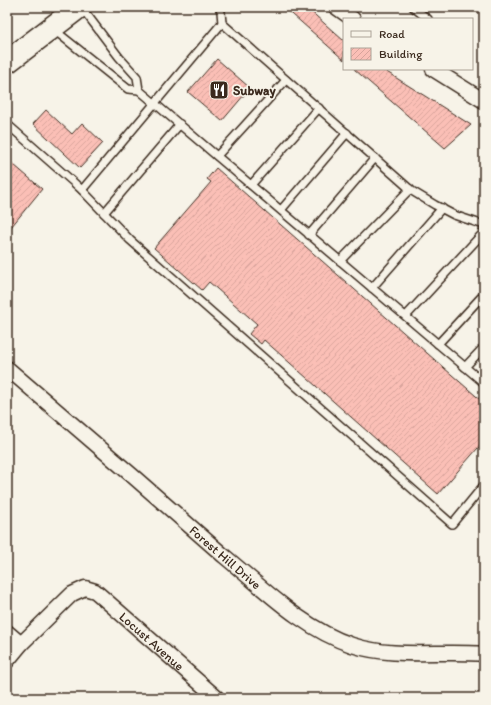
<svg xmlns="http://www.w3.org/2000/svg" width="491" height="705" font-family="Itim,sans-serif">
<defs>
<pattern id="building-hatch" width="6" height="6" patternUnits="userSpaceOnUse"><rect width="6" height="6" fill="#fbbfb6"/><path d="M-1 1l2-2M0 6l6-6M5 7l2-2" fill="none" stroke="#d8a49c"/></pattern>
</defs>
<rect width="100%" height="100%" fill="#f7f3e8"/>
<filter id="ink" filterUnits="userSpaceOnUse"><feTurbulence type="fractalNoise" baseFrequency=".025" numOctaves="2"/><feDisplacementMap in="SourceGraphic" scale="8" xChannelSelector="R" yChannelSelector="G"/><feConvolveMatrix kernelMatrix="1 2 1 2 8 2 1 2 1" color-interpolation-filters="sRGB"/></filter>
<g filter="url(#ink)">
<!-- building -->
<g fill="url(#building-hatch)" stroke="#3b2a1e">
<path d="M 284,7 L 306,7 L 344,41 L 344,60 Z"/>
<path d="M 217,59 L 250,88 L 222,121 L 188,92 Z"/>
<path d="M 354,69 L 382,69 L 471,125 L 445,148 Z"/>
<path d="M 46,110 L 72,134 L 82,123 L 103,143 L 80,168 L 33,124 Z"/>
<path d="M 7,159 L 42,189 L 7,232 Z"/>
<path d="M 216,168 L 484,403 L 484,441 L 438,494 L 264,340 L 261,344 L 249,334 L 257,324 L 209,282 L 202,290 L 154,248 L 211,182 L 207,179 Z"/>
</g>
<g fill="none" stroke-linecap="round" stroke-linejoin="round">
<!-- service casing -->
<g stroke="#3b2a1e" stroke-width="10">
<g id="service">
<path d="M 413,7 L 428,19"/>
<path d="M 82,8 L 119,57 L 137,77 L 139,90"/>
<path d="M 222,23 L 412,191 L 435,205 L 454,215 L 484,225"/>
<path d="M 53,29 L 128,89 L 139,90 L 484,383"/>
<path d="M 7,124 L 72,181 L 82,190 L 222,23 L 221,12 L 219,7"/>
<path d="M 217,156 L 286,80"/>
<path d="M 251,185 L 319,108"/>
<path d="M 82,190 L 130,240 L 452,524 L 484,485"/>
<path d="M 281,210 L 347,133"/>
<path d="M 104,213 L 180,124"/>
<path d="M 309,235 L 375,158"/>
<path d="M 340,261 L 410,189"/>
<path d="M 372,288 L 442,208"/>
<path d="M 406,316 L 484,232"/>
<path d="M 438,344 L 484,294"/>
<path d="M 465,367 L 484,347"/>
</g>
</g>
<!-- minor casing -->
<g stroke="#3b2a1e" stroke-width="17">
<g id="minor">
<path d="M 336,7 L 353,19"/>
<path d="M 433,69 L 484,101"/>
<path id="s1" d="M 7,368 C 50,405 93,442 135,478 C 165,504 194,530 224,556 C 263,588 303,629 352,645 C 395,659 440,650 484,654"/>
<path d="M 7,632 L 21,644"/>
<path id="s2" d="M 7,661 L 21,644 L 72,594 L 85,588 L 95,591 L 102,597 L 217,698"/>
</g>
</g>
<!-- trunk casing -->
<g stroke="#3b2a1e" stroke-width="25">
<path id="trunk" d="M 7,62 L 79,7"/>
</g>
<!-- service -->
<use href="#service" stroke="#f7f3e8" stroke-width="7"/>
<!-- minor -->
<use href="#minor" stroke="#f7f3e8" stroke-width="14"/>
<!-- trunk -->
<use href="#trunk" stroke="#f7f3e8" stroke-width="22"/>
</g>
</g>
<!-- icons -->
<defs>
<g id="restaurant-square" transform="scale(1)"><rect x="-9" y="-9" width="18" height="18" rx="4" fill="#3b2a1e" stroke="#f7f3e8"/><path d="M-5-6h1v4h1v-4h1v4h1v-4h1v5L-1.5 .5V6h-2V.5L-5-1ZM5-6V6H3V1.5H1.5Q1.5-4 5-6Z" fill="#fff"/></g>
</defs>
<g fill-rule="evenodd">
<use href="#restaurant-square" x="219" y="90"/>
</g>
<g text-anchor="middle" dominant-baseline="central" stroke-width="3.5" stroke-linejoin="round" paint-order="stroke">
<!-- poi labels -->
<g font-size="13" font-weight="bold" fill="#3b2a1e" stroke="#f7f3e8" text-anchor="start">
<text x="233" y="90">Subway</text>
</g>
<!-- street labels -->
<g font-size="13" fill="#3b2a1e" stroke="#f7f3e8">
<text stroke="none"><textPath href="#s1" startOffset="289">Forest Hill Drive</textPath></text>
<text stroke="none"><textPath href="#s2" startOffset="194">Locust Avenue</textPath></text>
</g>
</g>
<!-- margin -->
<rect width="491" height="705" fill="none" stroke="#f7f3e8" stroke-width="24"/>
<rect x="12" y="12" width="467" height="681" fill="none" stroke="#3b2a1e" stroke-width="1.5" filter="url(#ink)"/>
<!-- legend -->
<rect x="343" y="18" width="130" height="52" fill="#f7f3e8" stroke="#aca397"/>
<rect x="351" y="31" width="20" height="6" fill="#f7f3e8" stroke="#aca397"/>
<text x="379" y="38" font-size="12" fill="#3b2a1e">Road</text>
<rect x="351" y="48" width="20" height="12" fill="url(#building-hatch)" stroke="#aca397"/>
<text x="379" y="58" font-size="12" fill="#3b2a1e">Building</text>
</svg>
